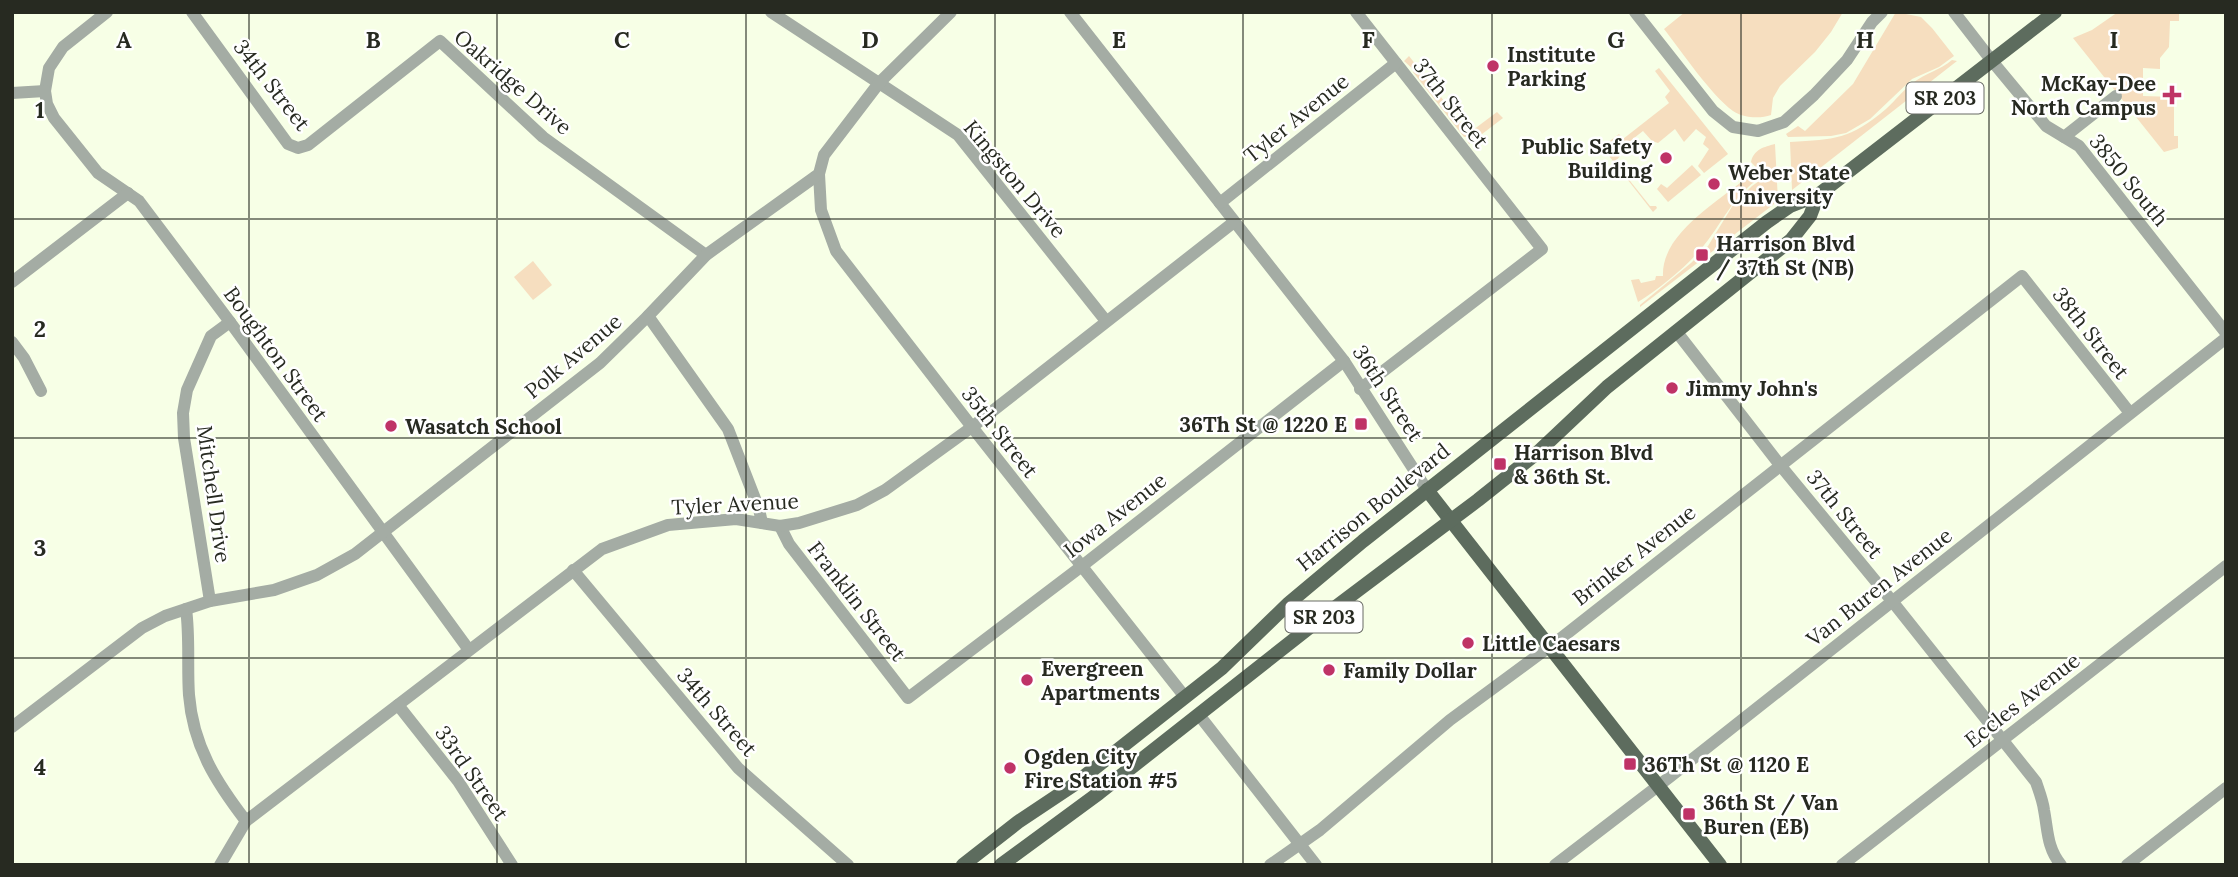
<svg xmlns="http://www.w3.org/2000/svg" width="2238" height="877" font-family="Lora,serif">
<rect width="100%" height="100%" fill="#f7ffe6"/>
<!-- green -->
<g fill="#f6debf">
<path d="M 1685,12 L 1843,12 L 1831,32 L 1815,52 L 1780,86 L 1773,98 L 1771,115 C 1760,119 1743,118 1733,111 C 1711,95 1682,52 1664,29 Z"/>
<path d="M 1896,12 L 1921,17 L 1932,28 L 1954,56 L 1939,67 L 1912,79 L 1870,119 L 1846,133 L 1831,136 L 1788,137 L 1786,134 L 1798,126 L 1805,131 L 1853,84 Z"/>
<path d="M 2118,12 L 2179,12 L 2179,21 L 2170,21 L 2169,47 L 2160,58 L 2160,69 L 2143,68 L 2143,96 L 2174,97 L 2174,136 L 2178,136 L 2178,148 L 2164,152 L 2073,38 L 2092,30 Z"/>
<path d="M 1409,56 L 1469,133 L 1497,112 L 1503,118 L 1469,144 L 1466,137 L 1464,137 L 1413,72 L 1414,70 L 1404,61 Z"/>
<path d="M 1952,60 L 1957,61 L 1792,190 L 1790,142 C 1836,139 1849,140 1886,109 C 1896,100 1904,89 1914,82 C 1926,73 1940,70 1952,60 Z"/>
<path d="M 1659,68 L 1728,154 L 1704,173 L 1698,166 L 1709,149 L 1703,144 L 1706,137 L 1696,129 L 1684,142 L 1675,129 L 1658,143 L 1652,141 L 1643,131 L 1625,145 L 1626,147 L 1620,153 L 1620,156 L 1615,162 L 1650,206 L 1656,206 L 1657,208 L 1653,212 L 1602,147 L 1619,134 L 1623,139 L 1669,103 L 1665,97 L 1670,91 L 1655,71 Z"/>
<path d="M 1775,144 L 1778,201 L 1640,307 L 1640,305 L 1691,263 L 1708,246 L 1733,205 L 1752,186 L 1765,177 L 1751,162 C 1754,149 1764,147 1775,144 Z"/>
<path d="M 1745,163 L 1761,177 C 1732,196 1723,223 1701,249 C 1686,267 1658,290 1638,302 L 1631,280 L 1639,279 L 1641,283 L 1655,280 L 1656,276 L 1663,276 C 1661,232 1722,200 1752,173 Z"/>
<path d="M 1692,165 L 1701,175 L 1668,202 L 1657,189 L 1661,184 L 1667,188 Z"/>
<path d="M 533,261 L 552,285 L 533,300 L 514,277 Z"/>
</g>
<g fill="none" stroke-linecap="round" stroke-linejoin="round">
<!-- minor -->
<g stroke="#a4aca4" stroke-width="12">
<path d="M 107,12 L 63,47 L 49,68 L 45,91 L 47,104 L 54,118 L 98,173 L 139,201 L 230,322 L 469,650"/>
<path d="M 192,12 L 288,144 L 298,148 L 308,145 L 440,41 L 543,137 L 706,255"/>
<path d="M 771,12 L 958,135 L 1106,321"/>
<path d="M 1070,12 L 1344,361 L 1427,490"/>
<path d="M 1356,12 L 1542,249 L 1360,389"/>
<path d="M 1635,12 L 1713,111 L 1733,127 L 1758,131 L 1784,122 L 1814,95 L 1847,60 L 1872,22 L 1882,12"/>
<path d="M 1954,12 L 1992,61 L 2046,126 L 2079,146 L 2226,333"/>
<path d="M 12,93 L 45,91"/>
<path d="M 2064,137 L 2116,96"/>
<path d="M 819,174 L 821,210 L 836,251 L 972,427 L 1185,697"/>
<path d="M 1220,203 L 1396,63"/>
<path d="M 12,282 L 128,193"/>
<path d="M 648,316 L 728,429 L 759,509 L 762,523"/>
<path d="M 1676,331 L 1780,465 L 1892,601 L 2036,782 C 2039,791 2043,801 2044,810 C 2048,831 2047,848 2061,865"/>
<path d="M 12,342 L 24,358 L 41,391"/>
<path d="M 780,526 L 789,544 L 908,698 L 1082,566 L 1344,361"/>
<path d="M 573,570 L 738,768 L 848,865"/>
<path d="M 210,601 L 184,438 L 183,413 L 187,390 L 211,336 L 230,322"/>
<path d="M 186,609 C 190,638 187,666 189,695 C 193,746 216,782 246,821"/>
<path d="M 398,705 L 458,781 L 512,865"/>
<path d="M 1199,715 L 1316,865"/>
<path d="M 12,727 L 142,628 L 165,616 L 210,601 L 274,590 L 317,575 L 355,554 L 600,363 L 648,316 L 706,255 L 819,174 L 824,155 L 879,83 L 951,12"/>
<path d="M 220,865 L 246,821 L 602,549 L 668,525 L 736,519 L 780,526 L 799,523 L 857,505 L 885,490 L 972,427 L 1234,222"/>
<path d="M 1270,865 L 1320,830 L 1450,720 L 1560,639 L 2022,276 L 2130,413"/>
<path d="M 1555,865 L 1671,776 L 2226,338"/>
<path d="M 1842,865 L 2226,566"/>
<path d="M 2127,865 L 2226,788"/>
</g>
<!-- major -->
<g stroke="#5d6c5e" stroke-width="14">
<path d="M 1427,490 L 1720,865"/>
<path d="M 963,865 L 1018,822 L 1072,786 L 1222,668 L 1289,603 L 1363,541 L 1767,222 L 1790,206 L 1818,195 L 2055,12"/>
<path d="M 1001,865 L 1099,793 L 1329,612 L 1478,500 L 1537,453 L 1607,387 L 1791,240 L 1810,216 L 1818,195"/>
</g>
</g>
<!-- grid -->
<path fill="none" stroke="#272a21" stroke-width="2" stroke-opacity="0.55" d="M 249,12 L 249,865M 497,12 L 497,865M 746,12 L 746,865M 995,12 L 995,865M 1243,12 L 1243,865M 1492,12 L 1492,865M 1741,12 L 1741,865M 1989,12 L 1989,865M 12,219 L 2226,219M 12,438 L 2226,438M 12,658 L 2226,658"/>
<!-- markers -->
<g fill="#bf3367" stroke="#fff" stroke-width="2.5">
<circle cx="1493" cy="66" r="7"/>
<path d="M2168.5 84.5h7v7h7v7h-7v7h-7v-7h-7v-7h7z"/>
<circle cx="1666" cy="158" r="7"/>
<circle cx="1714" cy="184" r="7"/>
<rect x="1695" y="248" width="14" height="14" rx="3.5"/>
<circle cx="1672" cy="388" r="7"/>
<rect x="1354" y="417" width="14" height="14" rx="3.5"/>
<circle cx="391" cy="426" r="7"/>
<rect x="1493" y="457" width="14" height="14" rx="3.5"/>
<circle cx="1468" cy="643" r="7"/>
<circle cx="1329" cy="670" r="7"/>
<circle cx="1027" cy="680" r="7"/>
<rect x="1623" y="757" width="14" height="14" rx="3.5"/>
<circle cx="1010" cy="768" r="7"/>
<rect x="1682" y="807" width="14" height="14" rx="3.5"/>
</g>
<g text-anchor="middle" dominant-baseline="central" stroke-width="5" stroke-linejoin="round" paint-order="stroke">
<!-- shield labels -->
<g fill="#fff" stroke="#686a64" stroke-width="2">
<rect x="1906.5" y="82.5" width="77" height="31" rx="5"/>
<rect x="1285.5" y="601.5" width="77" height="31" rx="5"/>
</g>
<g font-size="19" font-weight="bold" fill="#272a21">
<text x="1945" y="98">SR 203</text>
<text x="1324" y="617">SR 203</text>
</g>
<!-- poi labels -->
<g font-size="21" font-weight="bold" fill="#272a21" stroke="#fff" text-anchor="start">
<text x="1507" y="54">Institute<tspan x="1507" dy="24">Parking</tspan></text>
<text x="2156" y="83" text-anchor="end">McKay-Dee<tspan x="2156" dy="24">North Campus</tspan></text>
<text x="1652" y="146" text-anchor="end">Public Safety<tspan x="1652" dy="24">Building</tspan></text>
<text x="1728" y="172">Weber State<tspan x="1728" dy="24">University</tspan></text>
<text x="1716" y="243">Harrison Blvd<tspan x="1716" dy="24">/ 37th St (NB)</tspan></text>
<text x="1686" y="388">Jimmy John's</text>
<text x="1347" y="424" text-anchor="end">36Th St @ 1220 E</text>
<text x="405" y="426">Wasatch School</text>
<text x="1514" y="452">Harrison Blvd<tspan x="1514" dy="24">&amp; 36th St.</tspan></text>
<text x="1482" y="643">Little Caesars</text>
<text x="1041" y="668">Evergreen<tspan x="1041" dy="24">Apartments</tspan></text>
<text x="1343" y="670">Family Dollar</text>
<text x="1024" y="756">Ogden City<tspan x="1024" dy="24">Fire Station #5</tspan></text>
<text x="1644" y="764">36Th St @ 1120 E</text>
<text x="1703" y="802">36th St / Van<tspan x="1703" dy="24">Buren (EB)</tspan></text>
</g>
<!-- street labels -->
<g font-size="21" fill="#272a21" stroke="#fff">
<text transform="translate(513 82) rotate(41)">Oakridge Drive</text>
<text transform="translate(272 85) rotate(52)">34th Street</text>
<text transform="translate(1451 103) rotate(52)">37th Street</text>
<text transform="translate(1296 118) rotate(-39)">Tyler Avenue</text>
<text transform="translate(1015 179) rotate(50)">Kingston Drive</text>
<text transform="translate(2129 180) rotate(51)">3850 South</text>
<text transform="translate(2091 333) rotate(52)">38th Street</text>
<text transform="translate(276 354) rotate(54)">Boughton Street</text>
<text transform="translate(573 356) rotate(-40)">Polk Avenue</text>
<text transform="translate(1388 393) rotate(57)">36th Street</text>
<text transform="translate(1000 432) rotate(52)">35th Street</text>
<text transform="translate(214 494) rotate(82)">Mitchell Drive</text>
<text transform="translate(735 504) rotate(-3)">Tyler Avenue</text>
<text transform="translate(1373 507) rotate(-39)">Harrison Boulevard</text>
<text transform="translate(1845 514) rotate(51)">37th Street</text>
<text transform="translate(1115 515) rotate(-38)">Iowa Avenue</text>
<text transform="translate(1634 555) rotate(-38)">Brinker Avenue</text>
<text transform="translate(1879 587) rotate(-38)">Van Buren Avenue</text>
<text transform="translate(857 601) rotate(52)">Franklin Street</text>
<text transform="translate(2022 700) rotate(-38)">Eccles Avenue</text>
<text transform="translate(717 712) rotate(49)">34th Street</text>
<text transform="translate(472 773) rotate(55)">33rd Street</text>
</g>
</g>
<g font-size="23" text-anchor="middle" font-weight="bold" fill="#272a21" stroke="#fff" stroke-width="5" stroke-linejoin="round" paint-order="stroke">
<text x="124" y="48">A</text>
<text x="373" y="48">B</text>
<text x="622" y="48">C</text>
<text x="870" y="48">D</text>
<text x="1119" y="48">E</text>
<text x="1368" y="48">F</text>
<text x="1616" y="48">G</text>
<text x="1865" y="48">H</text>
<text x="2114" y="48">I</text>
<text x="40" y="118">1</text>
<text x="40" y="337">2</text>
<text x="40" y="556">3</text>
<text x="40" y="775">4</text>
</g>
<!-- border -->
<rect width="2238" height="877" fill="none" stroke="#272a21" stroke-width="28"/>
</svg>
